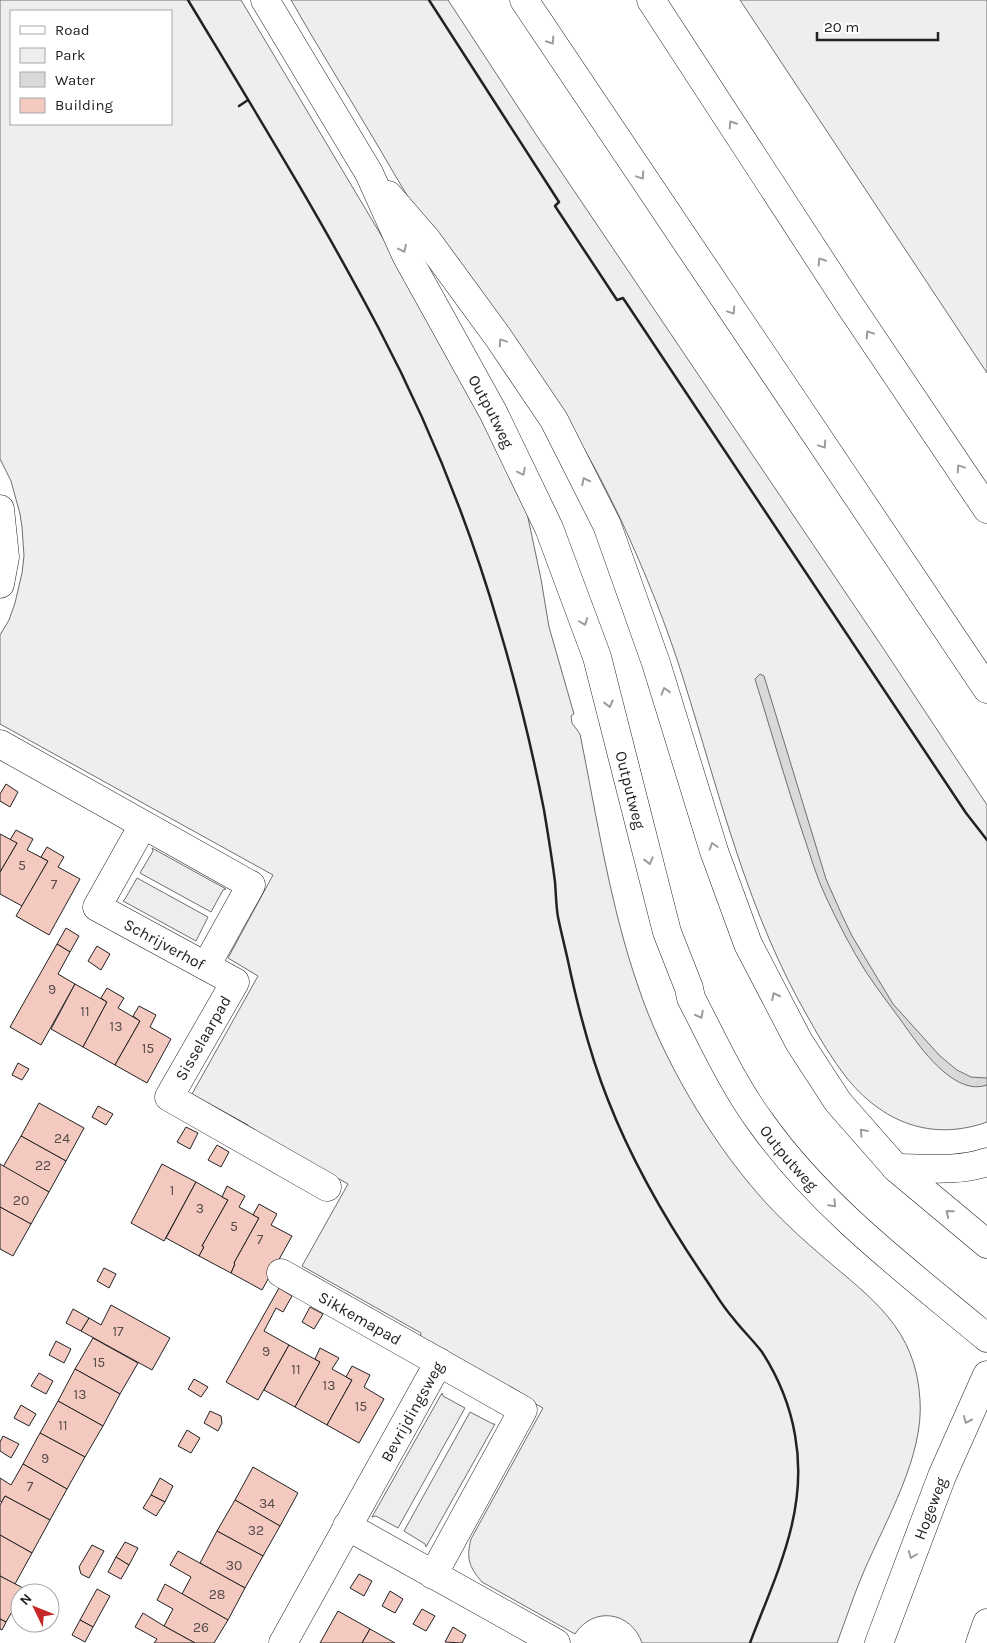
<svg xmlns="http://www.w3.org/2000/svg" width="987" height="1643" font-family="Karla,sans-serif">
<rect width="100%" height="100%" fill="#fff"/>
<!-- green -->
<g fill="#eee" stroke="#6f6f6f" fill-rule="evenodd">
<path d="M 0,0 L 241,0 L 381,235 L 427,314 L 466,386 L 527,513 L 541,579 L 549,627 L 574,714 L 571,716 L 572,723 L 580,734 C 597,818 610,905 638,986 C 662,1058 709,1138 759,1195 C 778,1217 800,1237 822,1256 C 872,1299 916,1328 920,1400 C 924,1456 886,1520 864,1571 C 854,1594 846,1619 837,1643 L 642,1643 C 631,1611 593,1606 575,1634 L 482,1582 C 469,1567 466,1558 471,1539 L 543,1408 L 420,1339 L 421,1333 L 302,1266 L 348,1184 L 247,1128 L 248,1125 L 192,1094 L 258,976 L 228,958 L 273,875 L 0,724 L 0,635 L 9,620 L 15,603 L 22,573 L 24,556 L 22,527 L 20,514 L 11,481 L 0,459 ZM 11,11 L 171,11 L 171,124 L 11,124 Z"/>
<path d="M 291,0 L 448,0 L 535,133 L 883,648 L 987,805 L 987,1122 C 931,1142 882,1122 846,1077 C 832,1059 820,1039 809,1019 C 748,914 720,796 684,681 C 667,626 645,572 621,520 C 605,487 588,453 568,423 C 521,352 467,285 419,214 C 401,187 386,159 369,131 C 343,87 316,44 291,0 Z"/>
<path d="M 740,0 L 987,0 L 987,373 Z"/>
</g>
<!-- parking -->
<g fill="#ededed" stroke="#6f6f6f">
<path d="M 152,848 L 226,889 L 223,890 L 211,912 L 140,873 L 153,851 Z"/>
<path d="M 137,878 L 208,917 L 196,941 L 123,901 L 125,899 Z"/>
<path d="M 442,1393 L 443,1396 L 465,1408 L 398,1528 L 376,1516 L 372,1517 Z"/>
<path d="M 470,1412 L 493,1424 L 495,1424 L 426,1547 L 425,1544 L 404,1531 Z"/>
</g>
<!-- water -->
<path fill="#d9d9d9" stroke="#6f6f6f" d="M 760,674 L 764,676 L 826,879 L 841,913 L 852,936 L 893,1004 L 940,1056 L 957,1070 L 971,1077 L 987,1078 L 987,1085 C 957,1096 925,1054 910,1033 C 896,1013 880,993 866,972 C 851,948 837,921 825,895 C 816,876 810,854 803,834 C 786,783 771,731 755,679 Z"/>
<!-- building -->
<g fill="#f3c9c0" stroke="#222">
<path d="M 6,784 L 18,792 L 10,807 L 0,801 L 0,794 Z"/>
<path d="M 16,830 L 33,839 L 27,850 L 48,861 L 22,906 L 0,894 L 0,872 L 17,843 L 10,840 Z"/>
<path d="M 0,834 L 17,843 L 0,872 Z"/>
<path d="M 47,847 L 64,857 L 58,867 L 80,879 L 49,935 L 16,916 L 48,861 L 41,857 Z"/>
<path d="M 66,928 L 79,936 L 70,952 L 57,944 Z"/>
<path d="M 57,944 L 70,952 L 58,974 L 75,984 L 41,1045 L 10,1027 Z"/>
<path d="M 97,946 L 110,954 L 101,970 L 88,961 Z"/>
<path d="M 75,984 L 107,1002 L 83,1047 L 51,1029 Z"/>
<path d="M 107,988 L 124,998 L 118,1008 L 140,1021 L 115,1065 L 83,1047 L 107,1002 L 101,998 Z"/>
<path d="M 139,1006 L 156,1015 L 150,1027 L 171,1039 L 147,1083 L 115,1065 L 140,1021 L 133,1016 Z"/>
<path d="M 18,1063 L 29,1069 L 22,1080 L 12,1075 Z"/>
<path d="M 39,1103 L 84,1128 L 66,1161 L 21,1136 Z"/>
<path d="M 98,1106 L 113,1114 L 106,1125 L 92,1117 Z"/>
<path d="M 186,1127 L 198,1133 L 190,1149 L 177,1142 Z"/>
<path d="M 21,1136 L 66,1161 L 49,1192 L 3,1167 Z"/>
<path d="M 217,1145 L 229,1152 L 221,1167 L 208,1160 Z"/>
<path d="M 0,1164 L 49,1192 L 31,1224 L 0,1207 Z"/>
<path d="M 162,1164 L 196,1182 L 164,1241 L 131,1223 Z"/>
<path d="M 196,1182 L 228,1200 L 202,1246 L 204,1247 L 199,1256 L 166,1238 Z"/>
<path d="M 227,1186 L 245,1196 L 239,1207 L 259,1218 L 234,1263 L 235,1264 L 231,1273 L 199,1256 L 204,1247 L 202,1246 L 228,1200 L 222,1197 Z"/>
<path d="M 259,1204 L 277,1214 L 271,1225 L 292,1236 L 262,1290 L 231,1273 L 235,1264 L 234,1263 L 259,1218 L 253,1215 Z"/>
<path d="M 0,1207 L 31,1224 L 13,1256 L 0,1249 Z"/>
<path d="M 104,1268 L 116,1274 L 109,1288 L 97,1281 Z"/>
<path d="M 279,1288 L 292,1296 L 283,1312 L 276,1308 L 264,1331 L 289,1345 L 258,1400 L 226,1382 Z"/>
<path d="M 111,1305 L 170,1338 L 152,1370 L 81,1331 L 89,1318 L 101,1325 Z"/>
<path d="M 310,1307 L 323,1314 L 314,1329 L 302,1322 Z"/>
<path d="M 73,1309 L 89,1318 L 81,1331 L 66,1323 Z"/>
<path d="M 93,1338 L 138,1363 L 120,1394 L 75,1369 Z"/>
<path d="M 56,1341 L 71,1349 L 64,1363 L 49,1355 Z"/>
<path d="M 289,1345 L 320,1362 L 295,1407 L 264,1390 Z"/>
<path d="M 320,1348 L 339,1358 L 332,1369 L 352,1380 L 327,1425 L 295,1407 L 320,1362 L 315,1359 Z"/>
<path d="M 352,1366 L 370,1375 L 364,1387 L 384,1399 L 359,1443 L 327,1425 L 352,1380 L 346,1377 Z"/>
<path d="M 75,1369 L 120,1394 L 103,1426 L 58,1401 Z"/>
<path d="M 39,1373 L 53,1381 L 46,1394 L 31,1386 Z"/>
<path d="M 194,1379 L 208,1387 L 201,1397 L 188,1389 Z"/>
<path d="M 58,1401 L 103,1426 L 85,1457 L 40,1433 Z"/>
<path d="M 21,1405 L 36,1414 L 29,1426 L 14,1418 Z"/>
<path d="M 210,1411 L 221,1416 L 222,1423 L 218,1431 L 204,1423 Z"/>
<path d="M 187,1430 L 200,1438 L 191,1453 L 178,1446 Z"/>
<path d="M 40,1433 L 85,1457 L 67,1489 L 23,1464 Z"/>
<path d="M 3,1436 L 19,1444 L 11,1458 L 0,1451 L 0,1442 Z"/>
<path d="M 23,1464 L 67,1489 L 50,1520 L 5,1496 L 2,1502 L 0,1501 L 0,1478 L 11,1485 Z"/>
<path d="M 253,1467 L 298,1493 L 280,1526 L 235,1500 Z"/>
<path d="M 160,1478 L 173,1486 L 165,1502 L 151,1495 Z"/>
<path d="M 151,1495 L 165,1502 L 156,1516 L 143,1508 Z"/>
<path d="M 5,1496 L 50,1520 L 32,1553 L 0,1535 L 0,1505 Z"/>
<path d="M 235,1500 L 280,1526 L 263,1556 L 217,1531 Z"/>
<path d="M 217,1531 L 263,1556 L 245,1588 L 200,1563 Z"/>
<path d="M 0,1535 L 32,1553 L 15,1584 L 0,1576 Z"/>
<path d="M 125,1542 L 138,1548 L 129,1565 L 116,1557 Z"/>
<path d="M 92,1545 L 104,1551 L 89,1578 L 81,1574 L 79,1567 Z"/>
<path d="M 178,1551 L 245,1588 L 228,1620 L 182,1594 L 191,1577 L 170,1565 Z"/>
<path d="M 116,1557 L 129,1565 L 121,1579 L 108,1572 Z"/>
<path d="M 359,1574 L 372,1581 L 364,1596 L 350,1588 Z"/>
<path d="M 0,1576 L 25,1589 L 23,1593 L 20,1593 L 20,1598 L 6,1622 L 0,1619 Z"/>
<path d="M 165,1584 L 228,1620 L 214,1643 L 195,1643 L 164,1626 L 173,1609 L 157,1600 Z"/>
<path d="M 97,1589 L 110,1596 L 93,1627 L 80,1620 Z"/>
<path d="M 390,1591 L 403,1599 L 395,1613 L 382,1606 Z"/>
<path d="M 422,1609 L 435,1616 L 426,1631 L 413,1624 Z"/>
<path d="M 338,1611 L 370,1629 L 362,1643 L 320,1643 Z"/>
<path d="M 143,1613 L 164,1626 L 195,1643 L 154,1643 L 157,1639 L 135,1627 Z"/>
<path d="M 0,1619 L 6,1622 L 2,1630 L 0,1629 Z"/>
<path d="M 80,1620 L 93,1627 L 85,1642 L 72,1635 Z"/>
<path d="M 453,1627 L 466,1635 L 462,1643 L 445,1642 Z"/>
<path d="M 370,1629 L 395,1643 L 362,1643 Z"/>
</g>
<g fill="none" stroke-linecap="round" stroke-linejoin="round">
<!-- minor casing -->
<g stroke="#222" stroke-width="29">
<g id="minor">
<path d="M 0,509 L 5,557 L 0,584"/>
<path d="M 0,744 L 251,885 L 206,966"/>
<path id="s1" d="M 143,825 L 97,907 L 235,982 L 169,1097 L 327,1187"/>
<path id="s2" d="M 281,1273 L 523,1410 L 433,1575"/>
<path d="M 347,1526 L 556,1643"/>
<path id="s3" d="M 283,1643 L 439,1362"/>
</g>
</g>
<!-- major casing -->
<g stroke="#222" stroke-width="29">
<g id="major">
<path id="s4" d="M 265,0 L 369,173 L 406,255 L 493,412 L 549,528 L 597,657 L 667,932 L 689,988 L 691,998 C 713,1040 733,1085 762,1124 C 822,1208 908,1272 987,1338"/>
<path d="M 388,195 L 427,240 L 498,337 L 554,420 L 607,525 L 656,663 L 714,851 L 748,944 L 799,1042 L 838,1102 L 896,1168 L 987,1244"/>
<path d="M 896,1168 C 926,1168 958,1172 987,1162"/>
<path id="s5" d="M 879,1643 L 942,1476 L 987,1375"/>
<path d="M 980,1643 L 987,1623"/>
</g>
</g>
<!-- highway casing -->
<g stroke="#222" stroke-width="29">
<g id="highway">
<path d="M 524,0 L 987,689"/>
<path d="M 651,0 L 847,301 L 987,509"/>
</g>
</g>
<!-- minor -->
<use href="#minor" stroke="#fff" stroke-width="28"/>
<!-- major -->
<use href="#major" stroke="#fff" stroke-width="28"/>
<!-- highway -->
<use href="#highway" stroke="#fff" stroke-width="28"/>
<!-- wall -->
<g stroke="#222" stroke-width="2.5">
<path d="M 188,0 C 253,108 319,215 378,327 C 428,422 469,523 499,627 C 517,687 532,749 544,810 C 548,834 552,858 555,882 C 556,894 556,906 558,917 C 561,932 565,947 568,961 C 578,1008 590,1055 608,1100 C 633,1164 668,1224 707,1281 C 715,1293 723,1307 733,1318 C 742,1330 753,1340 762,1352 C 778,1377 790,1406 795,1435 C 809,1511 776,1574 750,1643"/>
<path d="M 429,0 L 559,202 L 555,206 L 617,300 L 623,298 L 966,813 L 987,840"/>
<path d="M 239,106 L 248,100"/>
</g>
</g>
<!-- one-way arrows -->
<defs><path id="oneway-chevron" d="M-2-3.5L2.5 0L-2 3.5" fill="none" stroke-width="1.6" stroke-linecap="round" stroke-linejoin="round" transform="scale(1.25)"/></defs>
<g stroke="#9c9c9c">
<use href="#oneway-chevron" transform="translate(551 41) rotate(57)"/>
<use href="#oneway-chevron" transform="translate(732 124) rotate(-123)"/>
<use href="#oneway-chevron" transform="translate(641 176) rotate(56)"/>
<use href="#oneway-chevron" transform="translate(403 249) rotate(65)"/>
<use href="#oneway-chevron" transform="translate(821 261) rotate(-123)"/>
<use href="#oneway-chevron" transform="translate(732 311) rotate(56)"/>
<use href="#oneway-chevron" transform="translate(869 334) rotate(-124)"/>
<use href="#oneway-chevron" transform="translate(502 342) rotate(-124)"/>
<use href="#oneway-chevron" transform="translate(823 445) rotate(56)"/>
<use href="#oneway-chevron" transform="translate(960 468) rotate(-124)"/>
<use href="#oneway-chevron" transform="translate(522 472) rotate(64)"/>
<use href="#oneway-chevron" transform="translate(585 481) rotate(-117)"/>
<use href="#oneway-chevron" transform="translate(584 622) rotate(69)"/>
<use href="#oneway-chevron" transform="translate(665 691) rotate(-107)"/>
<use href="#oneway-chevron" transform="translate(609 704) rotate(76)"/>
<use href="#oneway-chevron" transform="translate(713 846) rotate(-108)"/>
<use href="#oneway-chevron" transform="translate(649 861) rotate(76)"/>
<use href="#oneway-chevron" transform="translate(775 996) rotate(-117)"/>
<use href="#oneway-chevron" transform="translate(700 1015) rotate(63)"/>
<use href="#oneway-chevron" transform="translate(863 1132) rotate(-132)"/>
<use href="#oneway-chevron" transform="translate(833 1204) rotate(45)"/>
<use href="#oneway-chevron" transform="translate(949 1213) rotate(-140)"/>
<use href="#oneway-chevron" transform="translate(967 1420) rotate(114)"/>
<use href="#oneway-chevron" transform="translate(912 1555) rotate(111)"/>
</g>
<g text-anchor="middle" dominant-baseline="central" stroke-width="4" stroke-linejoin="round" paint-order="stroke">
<!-- number labels -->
<g font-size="14" fill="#564c4a">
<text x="22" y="865">5</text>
<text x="54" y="884">7</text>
<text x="52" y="989">9</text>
<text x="85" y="1011">11</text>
<text x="116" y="1026">13</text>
<text x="148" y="1048">15</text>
<text x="62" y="1138">24</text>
<text x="43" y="1165">22</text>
<text x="172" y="1190">1</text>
<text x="21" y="1200">20</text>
<text x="200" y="1208">3</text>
<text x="234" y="1226">5</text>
<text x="260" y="1239">7</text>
<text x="118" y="1331">17</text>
<text x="266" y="1351">9</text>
<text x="99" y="1362">15</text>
<text x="296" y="1369">11</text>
<text x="329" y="1385">13</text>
<text x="80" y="1394">13</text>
<text x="361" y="1406">15</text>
<text x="63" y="1425">11</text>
<text x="45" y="1458">9</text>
<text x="30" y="1486">7</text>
<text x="267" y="1503">34</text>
<text x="256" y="1530">32</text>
<text x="234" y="1565">30</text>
<text x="217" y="1594">28</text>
<text x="201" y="1627">26</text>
</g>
<!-- street labels -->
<g font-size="16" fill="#222" stroke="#fff">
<text stroke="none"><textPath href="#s4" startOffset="470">Outputweg</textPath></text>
<text stroke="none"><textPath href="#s4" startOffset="875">Outputweg</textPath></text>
<text stroke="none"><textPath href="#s1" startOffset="171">Schrijverhof</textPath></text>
<text transform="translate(203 1038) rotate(-60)">Sisselaarpad</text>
<text stroke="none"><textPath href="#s4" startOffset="1280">Outputweg</textPath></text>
<text stroke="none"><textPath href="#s2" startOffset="91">Sikkemapad</textPath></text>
<text stroke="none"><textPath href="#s3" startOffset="265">Bevrijdingsweg</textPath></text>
<text stroke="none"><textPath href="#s5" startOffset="144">Hogeweg</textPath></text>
</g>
</g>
<!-- legend -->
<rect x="10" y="10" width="162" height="115" fill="#ffffff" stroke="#a7a7a7"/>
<rect x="20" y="26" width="25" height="8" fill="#ffffff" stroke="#a7a7a7"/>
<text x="55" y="35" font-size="15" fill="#222222">Road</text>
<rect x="20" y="48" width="25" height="15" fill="#eeeeee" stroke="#a7a7a7"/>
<text x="55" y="60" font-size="15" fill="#222222">Park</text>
<rect x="20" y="72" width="25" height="15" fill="#d9d9d9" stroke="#a7a7a7"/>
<text x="55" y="85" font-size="15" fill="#222222">Water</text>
<rect x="20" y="98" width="25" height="15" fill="#f3c9c0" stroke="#a7a7a7"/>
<text x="55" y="110" font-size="15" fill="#222222">Building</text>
<!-- north arrow -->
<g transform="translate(35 1608) rotate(313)"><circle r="24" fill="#ffffff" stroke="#a7a7a7"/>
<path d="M0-4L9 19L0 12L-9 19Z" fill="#c62828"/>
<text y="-8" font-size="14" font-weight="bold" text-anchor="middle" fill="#222222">N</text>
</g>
<!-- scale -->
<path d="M817 32v8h121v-8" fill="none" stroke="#222222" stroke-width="2.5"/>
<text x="824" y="32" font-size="15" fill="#222222" stroke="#ffffff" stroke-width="4" paint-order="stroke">20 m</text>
</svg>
